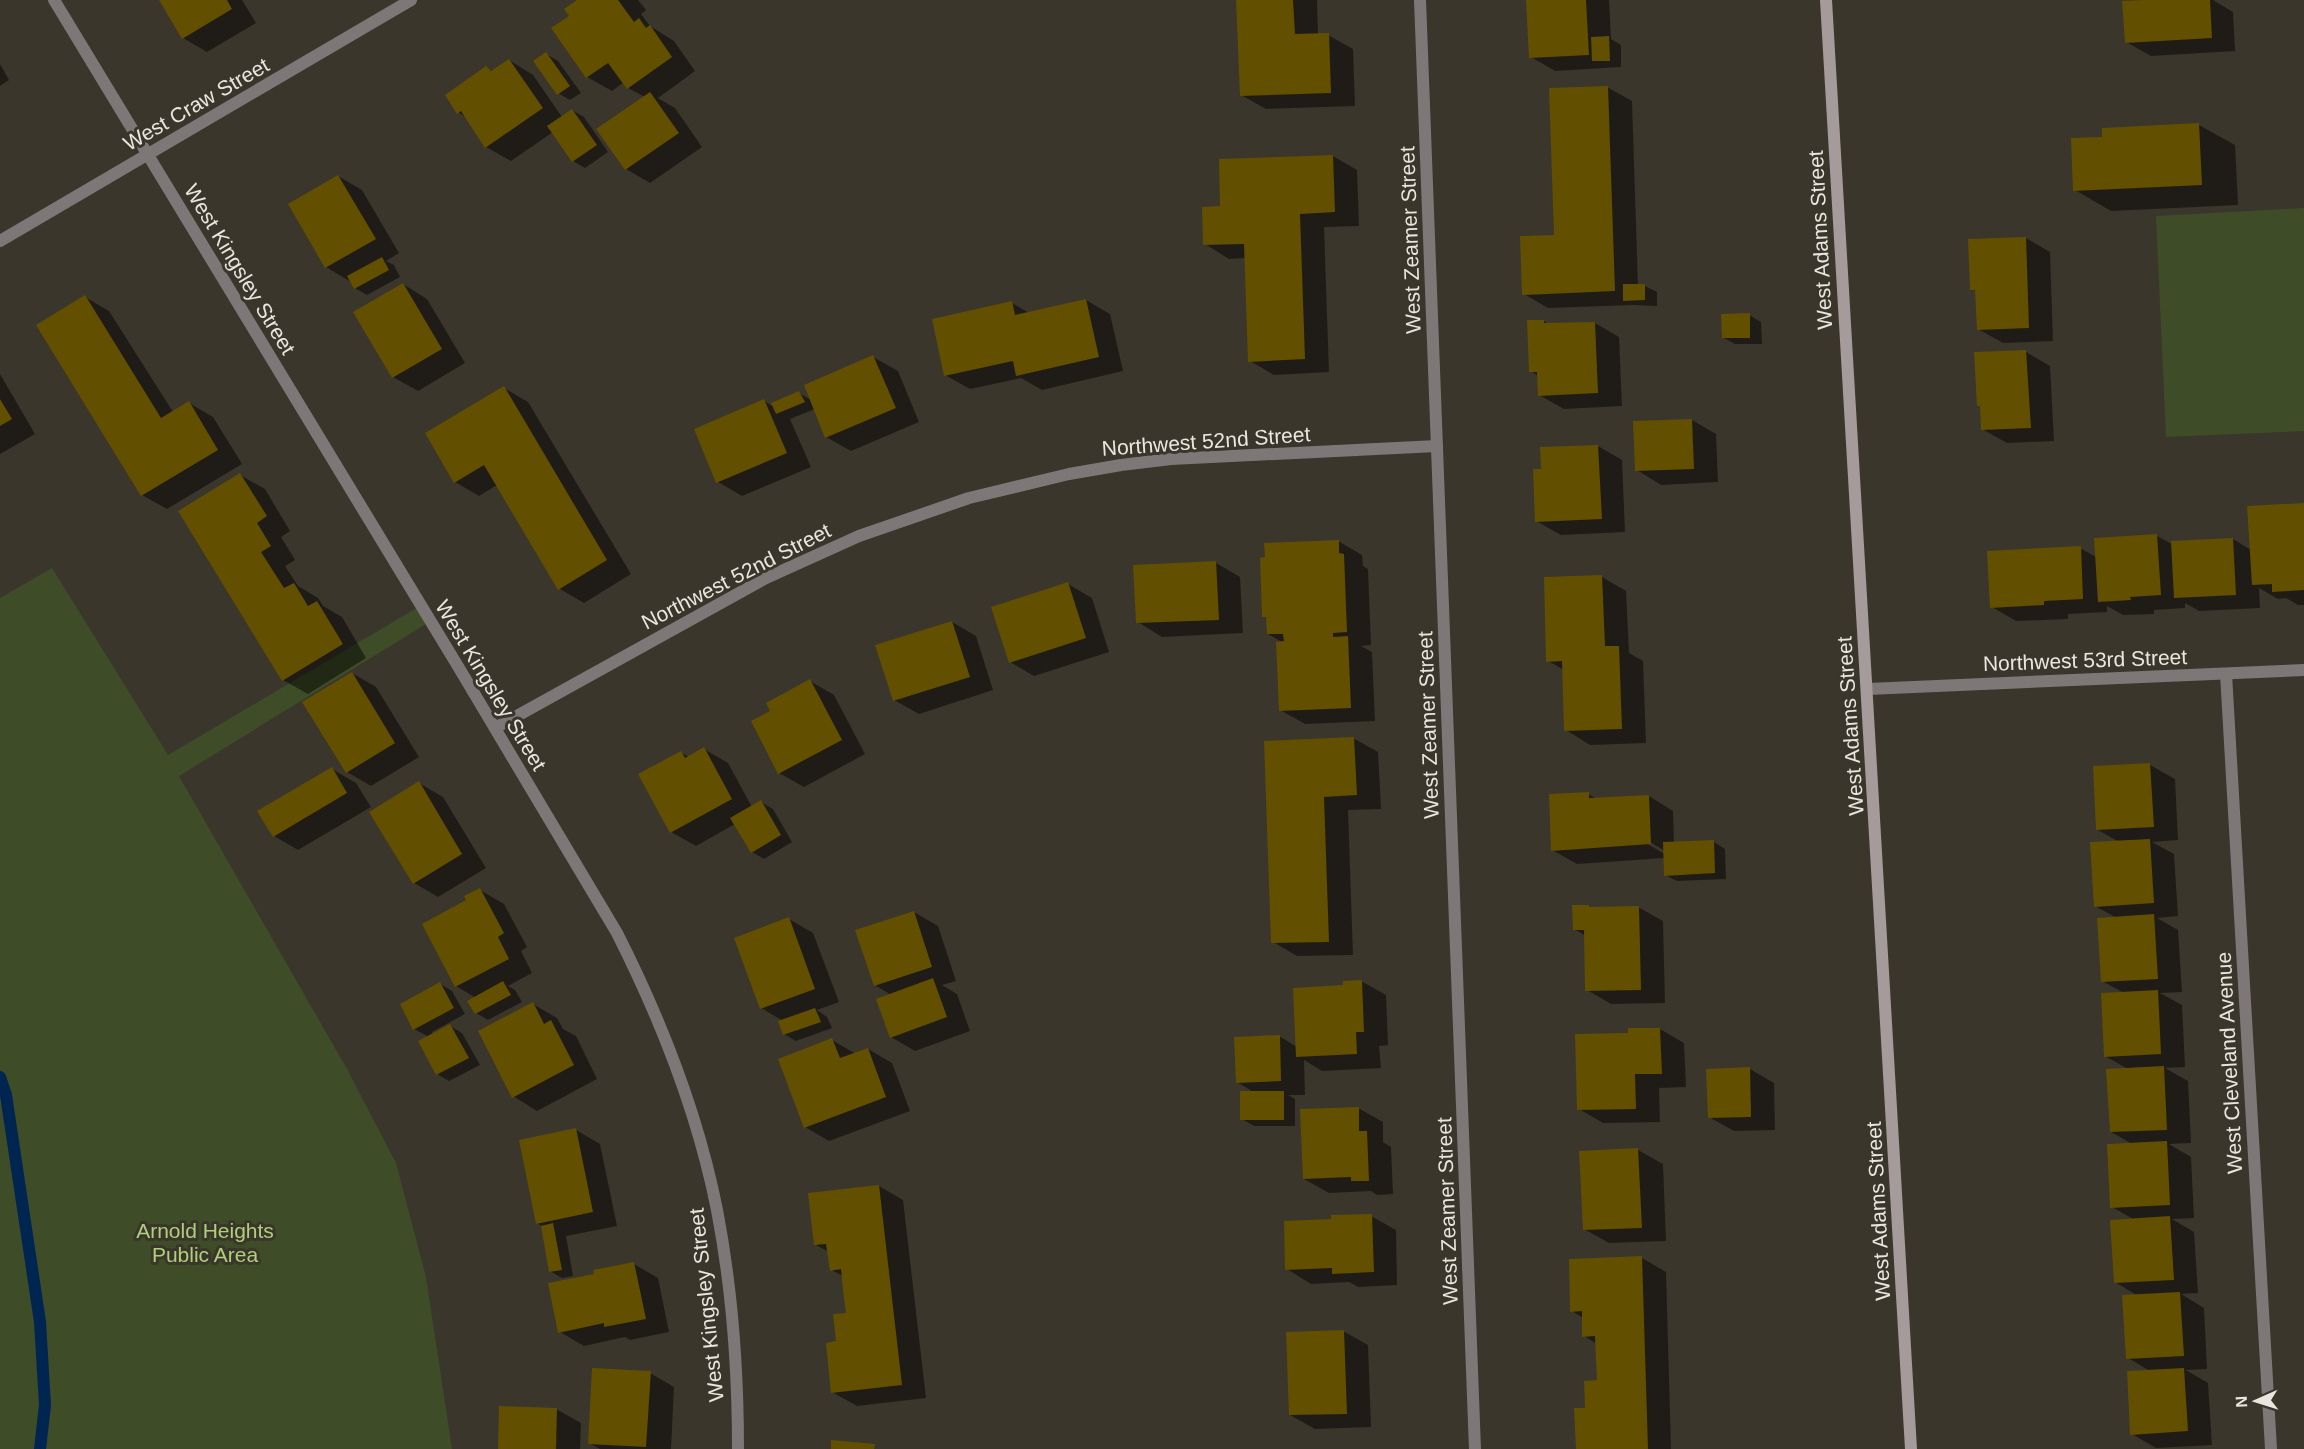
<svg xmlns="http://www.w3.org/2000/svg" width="2304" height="1449" font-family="Helvetica,sans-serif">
<rect width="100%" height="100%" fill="#3a362b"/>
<!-- green -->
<g fill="#3e4d27">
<path d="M 2304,208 L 2304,431 L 2166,437 L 2156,216 Z"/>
<path d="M 52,568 L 168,755 L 420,606 L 431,621 L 179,776 L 347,1069 L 396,1163 L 426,1277 L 452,1449 L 0,1449 L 0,598 Z"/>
</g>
<!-- shadow -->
<g fill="#0007" fill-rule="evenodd">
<path d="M 160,0 L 242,0 L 256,23 L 207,52 L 183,38 Z"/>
<path d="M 579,0 L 638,0 L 646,10 L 641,14 L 650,26 L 674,41 L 695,71 L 658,98 L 675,108 L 702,147 L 650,183 L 626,169 L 645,97 L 628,88 L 624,82 L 612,91 L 587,77 L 571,16 Z"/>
<path d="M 1237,0 L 1317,0 L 1318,35 L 1328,35 L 1353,49 L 1355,106 L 1266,109 L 1241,95 Z"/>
<path d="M 1528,0 L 1609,0 L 1611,39 L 1621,45 L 1621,67 L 1555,71 L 1531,57 Z"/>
<path d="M 2170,0 L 2213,0 L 2233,12 L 2235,51 L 2151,56 L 2126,42 Z"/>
<path d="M 546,54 L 558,61 L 581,93 L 570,100 L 558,93 Z"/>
<path d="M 509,60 L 533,75 L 562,117 L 572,110 L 584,117 L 608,152 L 585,168 L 573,161 L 553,132 L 511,161 L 486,147 L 466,117 L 458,112 L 487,68 L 493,72 Z"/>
<path d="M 0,64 L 9,80 L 0,86 Z"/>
<path d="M 1607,87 L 1632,101 L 1638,286 L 1645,286 L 1657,292 L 1657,306 L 1633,305 L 1548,308 L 1524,294 L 1556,236 Z"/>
<path d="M 2199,125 L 2235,145 L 2238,205 L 2111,211 L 2075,190 Z"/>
<path d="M 1333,156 L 1357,170 L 1359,226 L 1324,227 L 1329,372 L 1274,375 L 1250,361 L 1246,258 L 1229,259 L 1205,244 L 1222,208 Z"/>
<path d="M 338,176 L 362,190 L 399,253 L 386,261 L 394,265 L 400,277 L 367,295 L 355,288 L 351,282 L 326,267 L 290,204 Z"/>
<path d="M 2026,238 L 2050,252 L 2053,341 L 2003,343 L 1978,329 L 1977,292 L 1972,289 Z"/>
<path d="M 403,284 L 427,299 L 465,363 L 418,391 L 393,377 L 355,313 Z"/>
<path d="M 85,297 L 109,311 L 173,412 L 189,403 L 213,417 L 242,464 L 167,509 L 142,495 Z"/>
<path d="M 1086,300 L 1110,314 L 1123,371 L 1042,390 L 1021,378 L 970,389 L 945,375 L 1012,303 L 1029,313 Z"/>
<path d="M 1749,315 L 1761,322 L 1762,344 L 1735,344 L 1724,338 Z"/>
<path d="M 1544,321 L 1549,325 L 1595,323 L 1619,337 L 1622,406 L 1564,409 L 1539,395 L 1538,376 L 1531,371 Z"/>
<path d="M 2026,352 L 2050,366 L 2054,441 L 2007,443 L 1982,429 Z"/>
<path d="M 873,357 L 898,371 L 919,422 L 851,451 L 826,437 L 815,409 L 790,419 L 811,467 L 742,496 L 718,482 L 764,401 L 774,407 L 799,393 L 811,400 Z"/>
<path d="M 0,374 L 35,434 L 0,454 Z"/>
<path d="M 504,388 L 528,402 L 631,574 L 584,603 L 560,589 L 497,485 L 479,496 L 455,482 Z"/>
<path d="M 1692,420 L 1716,434 L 1718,482 L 1661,485 L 1637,470 Z"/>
<path d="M 1598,446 L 1622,460 L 1625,532 L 1561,535 L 1536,521 L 1542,470 Z"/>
<path d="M 240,475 L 265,489 L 290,531 L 281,537 L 295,560 L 285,566 L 298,586 L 318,598 L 323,606 L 342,617 L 366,658 L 308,694 L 283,680 L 180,511 Z"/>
<path d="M 2304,504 L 2304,605 L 2298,605 L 2286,598 L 2278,599 L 2259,588 L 2260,608 L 2199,611 L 2185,603 L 2185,608 L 2154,610 L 2154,614 L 2123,615 L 2107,606 L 2107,612 L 2068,614 L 2068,619 L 2016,621 L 1992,607 L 2080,548 L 2096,557 L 2157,536 L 2172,544 L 2233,539 L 2251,550 Z"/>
<path d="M 1338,541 L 1362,555 L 1363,566 L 1368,569 L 1371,645 L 1361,646 L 1372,652 L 1375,721 L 1305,724 L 1280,710 L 1284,643 L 1268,634 L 1267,618 L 1264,616 Z"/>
<path d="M 1216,563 L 1240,577 L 1243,633 L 1162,637 L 1138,622 Z"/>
<path d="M 1602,577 L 1626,591 L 1629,653 L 1643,661 L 1646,743 L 1590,745 L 1566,730 L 1564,670 L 1548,661 Z"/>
<path d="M 1068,584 L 1092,598 L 1109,652 L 1034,676 L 1010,662 Z"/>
<path d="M 952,622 L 976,636 L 993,690 L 919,714 L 894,700 Z"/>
<path d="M 352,673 L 376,687 L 419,757 L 371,786 L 347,772 Z"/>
<path d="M 810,681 L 834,695 L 865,754 L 804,787 L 779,773 L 772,712 Z"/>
<path d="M 1353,738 L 1378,752 L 1381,809 L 1348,810 L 1353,955 L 1297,956 L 1273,942 L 1266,743 Z"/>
<path d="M 704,749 L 728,763 L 752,807 L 761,802 L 773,809 L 792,842 L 764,859 L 752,852 L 735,824 L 696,846 L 671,832 L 640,775 L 681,753 L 689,757 Z"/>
<path d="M 2150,765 L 2175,779 L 2178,840 L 2152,842 L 2174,854 L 2178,916 L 2157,918 L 2178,930 L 2182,992 L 2160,993 L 2182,1005 L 2185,1067 L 2165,1068 L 2188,1081 L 2191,1143 L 2169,1144 L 2191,1157 L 2194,1218 L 2172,1219 L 2194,1232 L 2198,1293 L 2181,1294 L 2204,1308 L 2207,1369 L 2186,1370 L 2208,1383 L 2212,1445 L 2156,1448 L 2132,1434 L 2150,1371 L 2128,1358 L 2138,1296 L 2115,1282 L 2135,1220 L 2112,1207 L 2134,1145 L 2111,1132 L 2128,1069 L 2105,1056 L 2124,993 L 2102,981 L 2117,918 L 2095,906 L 2119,842 L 2098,830 L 2094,768 Z"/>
<path d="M 332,769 L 356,783 L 371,807 L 298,850 L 274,836 Z"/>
<path d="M 419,783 L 443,797 L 486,868 L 438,897 L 414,883 Z"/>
<path d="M 1588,794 L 1597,799 L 1649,796 L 1673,811 L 1674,843 L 1714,842 L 1725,849 L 1726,879 L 1677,881 L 1665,875 L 1665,858 L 1577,864 L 1552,850 ZM 1645,839 L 1665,851 L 1665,854 L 1644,842 Z"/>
<path d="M 480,890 L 504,904 L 527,947 L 521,951 L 532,973 L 508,986 L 515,990 L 522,1002 L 488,1020 L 476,1013 L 476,998 L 456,986 L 468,901 Z"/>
<path d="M 1588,907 L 1592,909 L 1638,907 L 1663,921 L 1665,1003 L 1611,1004 L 1587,990 L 1586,936 L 1574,929 Z"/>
<path d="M 914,912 L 938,926 L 956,981 L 942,985 L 957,994 L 970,1031 L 915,1051 L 891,1037 L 891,995 L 875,985 Z"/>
<path d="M 789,919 L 813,933 L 839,1002 L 817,1010 L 827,1017 L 832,1028 L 796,1041 L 784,1034 L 783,1021 L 761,1008 Z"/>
<path d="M 1361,981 L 1386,995 L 1388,1045 L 1379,1046 L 1381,1068 L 1322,1071 L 1304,1060 L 1305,1095 L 1288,1095 L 1295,1099 L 1295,1126 L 1254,1126 L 1242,1119 L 1255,1093 L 1237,1082 L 1279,1036 L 1297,1047 L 1345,987 Z"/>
<path d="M 440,984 L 452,991 L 465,1014 L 432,1032 L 433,1035 L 450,1026 L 462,1033 L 480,1065 L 449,1081 L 437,1074 L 429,1037 L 414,1029 Z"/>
<path d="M 533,1004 L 557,1018 L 563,1029 L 576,1036 L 597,1079 L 537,1111 L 513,1096 Z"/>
<path d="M 1660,1029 L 1684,1043 L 1686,1087 L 1659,1088 L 1660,1122 L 1603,1123 L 1579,1109 L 1629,1034 L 1629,1030 Z"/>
<path d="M 832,1040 L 856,1054 L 868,1049 L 892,1063 L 910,1111 L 829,1141 L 805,1127 Z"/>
<path d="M 1750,1069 L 1774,1083 L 1775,1130 L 1734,1131 L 1709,1117 Z"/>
<path d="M 1358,1108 L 1383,1122 L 1383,1142 L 1391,1147 L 1393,1194 L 1377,1195 L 1371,1191 L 1329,1193 L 1304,1179 Z"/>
<path d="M 576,1130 L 600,1144 L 617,1226 L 566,1236 L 573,1276 L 562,1278 L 550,1271 L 542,1226 L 537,1223 Z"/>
<path d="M 1638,1150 L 1663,1164 L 1666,1241 L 1609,1243 L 1584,1229 L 1581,1152 Z"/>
<path d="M 879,1186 L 903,1200 L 926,1398 L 857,1406 L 832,1392 L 838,1343 L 847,1314 L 843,1276 L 831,1270 L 829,1252 L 816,1245 Z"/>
<path d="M 1371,1216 L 1396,1230 L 1397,1285 L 1358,1287 L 1349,1282 L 1311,1284 L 1287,1269 L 1333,1221 Z"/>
<path d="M 1642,1258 L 1666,1272 L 1671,1449 L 1577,1449 L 1598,1382 L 1597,1344 L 1584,1336 L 1583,1318 L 1572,1311 Z"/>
<path d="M 634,1264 L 658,1278 L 669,1332 L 630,1340 L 625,1337 L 584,1346 L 560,1332 L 596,1275 Z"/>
<path d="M 1343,1331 L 1368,1345 L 1371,1427 L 1315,1429 L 1290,1415 Z"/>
<path d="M 650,1373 L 674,1387 L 671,1449 L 600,1449 L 589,1443 Z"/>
<path d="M 556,1409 L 581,1423 L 580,1449 L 499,1449 Z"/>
</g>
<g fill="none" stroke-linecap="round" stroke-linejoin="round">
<!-- stream -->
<path stroke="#002550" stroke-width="12" d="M 0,1077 L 6,1095 L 40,1322 L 45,1405 L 40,1449"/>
</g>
<!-- building -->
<g fill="#634f00">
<path d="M 159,0 L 227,0 L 232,9 L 182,39 Z"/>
<path d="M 577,0 L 618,0 L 634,22 L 639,18 L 646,28 L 650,25 L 672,57 L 627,89 L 608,63 L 586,78 L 551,28 L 569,16 L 564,9 Z"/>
<path d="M 1236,0 L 1293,0 L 1295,34 L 1329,33 L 1331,93 L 1240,96 Z"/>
<path d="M 1526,0 L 1586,0 L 1589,55 L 1529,58 Z"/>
<path d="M 2144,0 L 2210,0 L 2212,38 L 2125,43 L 2122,1 Z"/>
<path d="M 1609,36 L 1610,61 L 1592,61 L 1591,37 Z"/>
<path d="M 546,52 L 570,86 L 557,95 L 533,61 Z"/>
<path d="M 509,59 L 543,108 L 485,148 L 461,111 L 457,114 L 445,95 L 486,66 L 491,71 Z"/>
<path d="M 1608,86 L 1615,291 L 1522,295 L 1520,236 L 1554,235 L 1549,88 Z"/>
<path d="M 650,92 L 679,133 L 625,170 L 596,129 Z"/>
<path d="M 572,109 L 597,145 L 572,162 L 547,126 Z"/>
<path d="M 2199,123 L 2202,185 L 2073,191 L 2071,138 L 2102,137 L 2102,128 Z"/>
<path d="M 1333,155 L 1335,212 L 1300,214 L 1305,359 L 1248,362 L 1244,244 L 1203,245 L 1202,207 L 1220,206 L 1219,159 Z"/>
<path d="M 338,175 L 376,239 L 325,268 L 288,204 Z"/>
<path d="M 2026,237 L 2029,328 L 1977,330 L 1975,290 L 1970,290 L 1968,239 Z"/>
<path d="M 382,257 L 389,270 L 354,289 L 347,276 Z"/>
<path d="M 403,283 L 442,349 L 392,378 L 353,312 Z"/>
<path d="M 1623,284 L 1645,284 L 1645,300 L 1623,301 Z"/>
<path d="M 85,295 L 161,418 L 189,401 L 218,450 L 141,496 L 36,325 Z"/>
<path d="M 1086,299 L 1099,357 L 1016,376 L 1013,361 L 944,376 L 932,319 L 1012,301 L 1015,315 Z"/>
<path d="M 1750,313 L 1750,338 L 1722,338 L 1721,314 Z"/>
<path d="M 1527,320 L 1544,320 L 1544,323 L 1595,322 L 1598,393 L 1538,396 L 1537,372 L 1529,372 Z"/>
<path d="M 2026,350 L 2031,428 L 1981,430 L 1980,406 L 1977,406 L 1974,352 Z"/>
<path d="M 873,355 L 896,408 L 825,438 L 804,385 Z"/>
<path d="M 504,386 L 607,560 L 558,590 L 484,465 L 454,483 L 425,433 Z"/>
<path d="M 799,391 L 805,402 L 776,414 L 771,403 Z"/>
<path d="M 0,399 L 12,419 L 0,426 Z"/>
<path d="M 764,399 L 787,453 L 716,483 L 694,429 Z"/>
<path d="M 1692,419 L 1694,469 L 1635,471 L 1633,421 Z"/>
<path d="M 1598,445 L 1602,519 L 1535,522 L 1533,469 L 1541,469 L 1540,447 Z"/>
<path d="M 240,473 L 267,516 L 257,523 L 271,546 L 261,552 L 284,588 L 294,583 L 308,606 L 317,601 L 343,644 L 282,681 L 178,511 Z"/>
<path d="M 2304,503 L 2304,590 L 2272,592 L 2272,584 L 2252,585 L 2247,506 Z"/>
<path d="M 2157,534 L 2161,595 L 2130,597 L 2131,600 L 2098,602 L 2094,538 Z"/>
<path d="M 2233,538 L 2236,595 L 2174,598 L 2171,541 Z"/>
<path d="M 1339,540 L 1339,553 L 1344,554 L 1347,632 L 1333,633 L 1333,637 L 1348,636 L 1351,708 L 1279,711 L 1276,642 L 1284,641 L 1283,634 L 1267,634 L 1266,617 L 1262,617 L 1260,558 L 1265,557 L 1264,543 Z"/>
<path d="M 2081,546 L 2083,599 L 2044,601 L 2044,605 L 1990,608 L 1987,551 Z"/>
<path d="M 1216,561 L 1219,620 L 1136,623 L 1133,565 Z"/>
<path d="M 1602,575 L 1605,646 L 1619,646 L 1622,729 L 1564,731 L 1562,661 L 1546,662 L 1544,577 Z"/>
<path d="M 1068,582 L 1086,638 L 1009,663 L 991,607 Z"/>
<path d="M 952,621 L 970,677 L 893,701 L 875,645 Z"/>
<path d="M 352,672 L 395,743 L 346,773 L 302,702 Z"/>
<path d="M 810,679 L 842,740 L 778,774 L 751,721 L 770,711 L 766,703 Z"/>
<path d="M 1354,737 L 1357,795 L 1324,797 L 1329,942 L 1271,943 L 1264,741 Z"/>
<path d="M 704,747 L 732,799 L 670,833 L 638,774 L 681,751 L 685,758 Z"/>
<path d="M 2150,763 L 2154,827 L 2096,830 L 2093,766 Z"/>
<path d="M 332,767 L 347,793 L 273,837 L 257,811 Z"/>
<path d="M 419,781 L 462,854 L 413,884 L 369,812 Z"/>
<path d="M 1589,792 L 1589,798 L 1649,795 L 1651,844 L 1551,851 L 1549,794 Z"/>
<path d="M 761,800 L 781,835 L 751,853 L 730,818 Z"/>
<path d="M 2150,839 L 2154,903 L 2094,907 L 2090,842 Z"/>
<path d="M 1714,840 L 1715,873 L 1664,876 L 1663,842 Z"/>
<path d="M 480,888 L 504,933 L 498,937 L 509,959 L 455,987 L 422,924 L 466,900 L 464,896 Z"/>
<path d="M 1572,905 L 1589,905 L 1589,907 L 1639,906 L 1641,990 L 1585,991 L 1584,930 L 1573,930 Z"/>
<path d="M 914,911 L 932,967 L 874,986 L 855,930 Z"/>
<path d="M 2154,914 L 2158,979 L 2101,982 L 2097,918 Z"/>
<path d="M 789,917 L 815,989 L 760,1009 L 734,938 Z"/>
<path d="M 933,978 L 947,1017 L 890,1038 L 876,999 Z"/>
<path d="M 1362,980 L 1364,1032 L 1356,1032 L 1357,1054 L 1296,1057 L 1293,988 L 1343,985 L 1343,981 Z"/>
<path d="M 503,981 L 511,995 L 475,1014 L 467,1001 Z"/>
<path d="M 440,982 L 454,1008 L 413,1030 L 400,1004 Z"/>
<path d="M 2158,990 L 2161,1054 L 2104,1057 L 2101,993 Z"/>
<path d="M 533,1002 L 544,1024 L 551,1020 L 574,1065 L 512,1098 L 478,1031 Z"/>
<path d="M 815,1008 L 821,1022 L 783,1035 L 778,1021 Z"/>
<path d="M 450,1024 L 469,1058 L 436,1075 L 418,1041 Z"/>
<path d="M 1628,1028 L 1660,1028 L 1662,1074 L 1635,1074 L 1636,1109 L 1577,1110 L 1575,1034 L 1628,1033 Z"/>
<path d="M 1280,1035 L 1281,1081 L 1236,1083 L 1234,1037 Z"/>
<path d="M 832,1038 L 840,1058 L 868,1048 L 886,1097 L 804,1128 L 778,1059 Z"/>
<path d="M 2164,1066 L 2167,1130 L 2110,1132 L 2106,1069 Z"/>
<path d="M 1750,1067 L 1751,1117 L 1708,1118 L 1706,1069 Z"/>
<rect x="1240" y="1091" width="44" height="29"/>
<path d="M 1359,1107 L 1359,1131 L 1367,1131 L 1369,1181 L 1351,1181 L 1351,1177 L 1303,1179 L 1300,1109 Z"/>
<path d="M 576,1128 L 593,1212 L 536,1224 L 519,1140 Z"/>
<path d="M 2167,1141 L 2170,1205 L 2110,1208 L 2107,1144 Z"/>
<path d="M 1638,1148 L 1642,1228 L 1583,1230 L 1579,1151 Z"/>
<path d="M 879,1185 L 902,1385 L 831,1393 L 826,1343 L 836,1341 L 833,1314 L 846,1313 L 843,1290 L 841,1269 L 830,1271 L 826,1244 L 814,1245 L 808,1193 Z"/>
<path d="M 1372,1214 L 1374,1272 L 1332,1274 L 1332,1268 L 1285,1270 L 1284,1221 L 1331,1219 L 1331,1215 Z"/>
<path d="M 2170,1216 L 2174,1280 L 2114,1283 L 2110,1220 Z"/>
<path d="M 553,1223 L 562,1270 L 549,1272 L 541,1226 Z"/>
<path d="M 1642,1256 L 1648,1449 L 1576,1449 L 1574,1408 L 1585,1408 L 1584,1381 L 1597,1380 L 1596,1360 L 1595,1336 L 1582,1337 L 1582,1311 L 1570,1312 L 1569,1259 Z"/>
<path d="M 634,1262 L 646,1319 L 604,1327 L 604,1323 L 558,1333 L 548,1283 L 594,1274 L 593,1270 Z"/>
<path d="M 2180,1292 L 2184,1356 L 2126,1359 L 2122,1295 Z"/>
<path d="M 1344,1330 L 1347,1414 L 1289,1415 L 1286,1332 Z"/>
<path d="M 592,1368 L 651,1371 L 646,1447 L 588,1444 Z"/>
<path d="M 2184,1368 L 2188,1431 L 2130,1435 L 2127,1371 Z"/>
<path d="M 499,1406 L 557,1408 L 556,1449 L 498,1449 Z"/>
<path d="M 831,1440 L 875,1444 L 874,1449 L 831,1449 Z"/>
</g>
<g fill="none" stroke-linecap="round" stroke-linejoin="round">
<!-- street -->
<g stroke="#7e7777" stroke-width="12">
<path d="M 54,0 L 459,668 L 617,933 C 661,1020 698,1114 717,1210 C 732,1288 738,1369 738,1449"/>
<path d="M 1420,0 L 1475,1449"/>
<path d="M 0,241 L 411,0"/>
<path d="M 2226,674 L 2271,1449"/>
<path d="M 1868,689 L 2304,670"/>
<path d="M 495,728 L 766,578 L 859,536 L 969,498 L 1069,474 L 1121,465 L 1171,459 L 1437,446"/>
</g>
<!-- secondary -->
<path stroke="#a69b9b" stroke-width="12" d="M 1826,0 L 1911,1449"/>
</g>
<g text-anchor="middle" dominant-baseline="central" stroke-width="6" stroke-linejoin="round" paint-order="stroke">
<!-- street labels -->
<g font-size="21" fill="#e8e6df" stroke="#3a362b">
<text transform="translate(196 104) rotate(-30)">West Craw Street</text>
<text transform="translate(1410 240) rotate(-92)">West Zeamer Street</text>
<text transform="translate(1820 240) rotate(-93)">West Adams Street</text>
<text transform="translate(240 269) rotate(59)">West Kingsley Street</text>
<text transform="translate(1206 441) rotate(-4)">Northwest 52nd Street</text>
<text transform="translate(736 576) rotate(-27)">Northwest 52nd Street</text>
<text transform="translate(2085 660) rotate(-2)">Northwest 53rd Street</text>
<text transform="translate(491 685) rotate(59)">West Kingsley Street</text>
<text transform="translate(1428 725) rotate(-92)">West Zeamer Street</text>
<text transform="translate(1850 726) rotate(-94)">West Adams Street</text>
<text transform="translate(2229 1063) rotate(-93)">West Cleveland Avenue</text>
<text transform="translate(1447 1211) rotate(-92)">West Zeamer Street</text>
<text transform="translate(1878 1211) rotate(-93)">West Adams Street</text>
<text transform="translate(706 1305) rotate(-96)">West Kingsley Street</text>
</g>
<!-- park labels -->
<g font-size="21" fill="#aed079" stroke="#3a362b">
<text x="205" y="1230">Arnold Heights<tspan x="205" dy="24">Public Area</tspan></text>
</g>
</g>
<!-- north arrow -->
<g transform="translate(2256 1401) rotate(267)" stroke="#3a362b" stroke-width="4.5" paint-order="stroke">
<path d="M0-4.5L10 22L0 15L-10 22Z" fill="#e8e6df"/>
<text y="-9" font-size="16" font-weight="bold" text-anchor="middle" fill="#e8e6df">N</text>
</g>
</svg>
